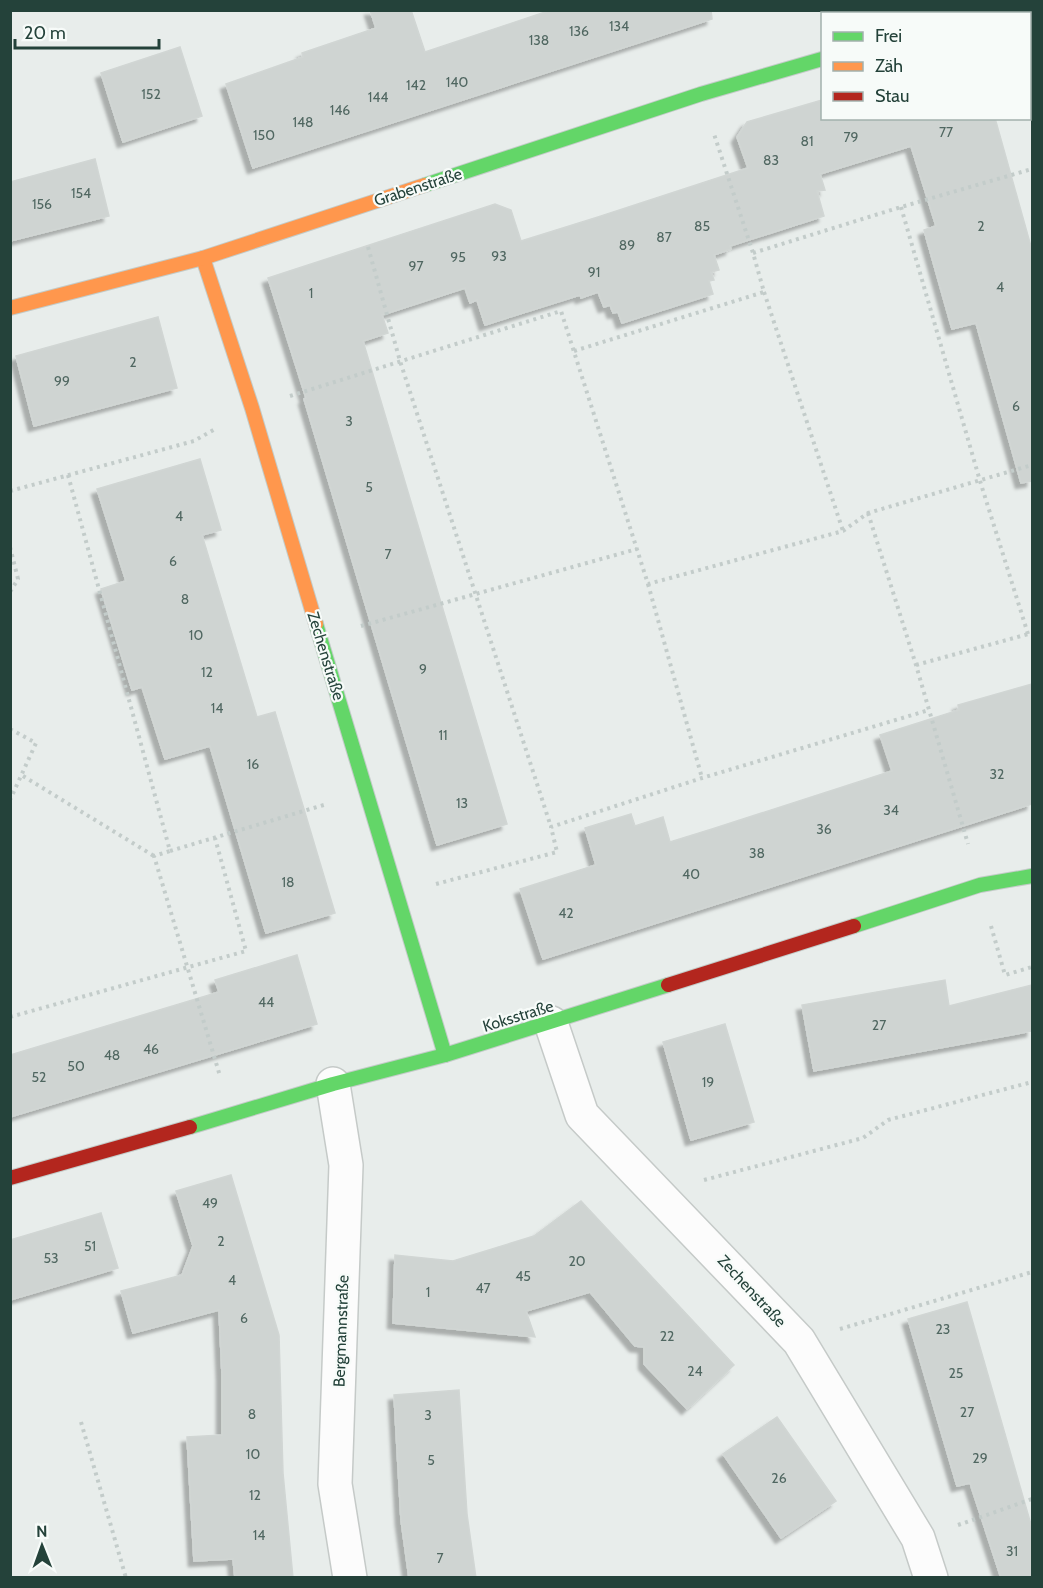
<svg xmlns="http://www.w3.org/2000/svg" width="1043" height="1588" font-family="Cabin,sans-serif">
<defs>
<filter id="shadow"><feDropShadow dx="-5.5" dy="5.5" stdDeviation="1.5" flood-color="#0004"/></filter>
</defs>
<rect width="100%" height="100%" fill="#e8edeb"/>
<!-- building -->
<g fill="#cfd4d2" stroke="#d1d6d4" stroke-width="1.5" filter="url(#shadow)">
<path d="M 370,10 L 411,10 L 425,52 L 551,10 L 711,10 L 712,19 L 253,168 L 226,84 L 303,57 L 302,53 L 376,28 Z"/>
<path d="M 180,47 L 202,116 L 123,142 L 101,73 Z"/>
<path d="M 822,100 L 822,118 L 995,118 L 1032,250 L 1032,481 L 1021,483 L 976,323 L 952,329 L 924,230 L 936,226 L 911,146 L 820,174 L 825,190 L 817,191 L 824,216 L 730,246 L 731,249 L 714,255 L 719,270 L 711,272 L 714,280 L 709,281 L 713,294 L 622,323 L 618,312 L 613,313 L 610,305 L 604,307 L 598,292 L 581,298 L 580,295 L 485,325 L 477,300 L 470,303 L 465,288 L 382,315 L 388,333 L 363,341 L 507,824 L 437,845 L 304,399 L 306,398 L 268,278 L 495,204 L 511,210 L 521,241 L 598,217 L 748,168 L 737,137 L 747,122 Z"/>
<path d="M 95,159 L 109,216 L 10,241 L 10,182 Z"/>
<path d="M 158,317 L 177,388 L 34,426 L 16,356 Z"/>
<path d="M 200,459 L 221,530 L 202,535 L 257,717 L 275,712 L 335,913 L 266,933 L 210,746 L 165,759 L 142,687 L 132,690 L 101,589 L 126,581 L 97,489 Z"/>
<path d="M 1032,684 L 1032,804 L 543,959 L 520,889 L 596,865 L 585,828 L 631,814 L 635,826 L 663,817 L 670,842 L 712,829 L 892,771 L 880,735 L 959,710 L 958,705 Z"/>
<path d="M 297,955 L 317,1024 L 10,1117 L 10,1055 L 219,992 L 215,980 Z"/>
<path d="M 945,980 L 949,1006 L 1032,985 L 1032,1031 L 814,1071 L 802,1005 Z"/>
<path d="M 725,1024 L 754,1122 L 691,1140 L 663,1042 Z"/>
<path d="M 231,1175 L 279,1335 L 283,1473 L 293,1578 L 235,1578 L 233,1559 L 194,1561 L 187,1437 L 222,1435 L 222,1375 L 219,1310 L 133,1333 L 121,1291 L 182,1275 L 193,1246 L 176,1191 Z"/>
<path d="M 581,1201 L 734,1365 L 687,1409 L 644,1364 L 644,1347 L 635,1346 L 590,1292 L 526,1311 L 535,1337 L 393,1323 L 395,1255 L 453,1261 L 534,1236 Z"/>
<path d="M 101,1213 L 118,1268 L 10,1300 L 10,1240 Z"/>
<path d="M 967,1302 L 1032,1528 L 1032,1578 L 1001,1578 L 970,1483 L 957,1486 L 908,1319 Z"/>
<path d="M 459,1390 L 467,1514 L 476,1578 L 409,1578 L 401,1520 L 394,1395 Z"/>
<path d="M 777,1417 L 836,1501 L 781,1538 L 723,1454 Z"/>
</g>
<g fill="none" stroke-linecap="round" stroke-linejoin="round">
<!-- street casing -->
<g stroke="#c5cac8" stroke-width="36">
<g id="street">
<path d="M 979,14 L 989,10"/>
<path d="M 1030,18 L 1032,29"/>
<path d="M 551,1023 L 582,1115 L 799,1341 L 918,1538 L 931,1578"/>
<path d="M 333,1084 L 346,1165 L 335,1484 L 350,1578"/>
</g>
</g>
<!-- fast casing -->
<g stroke="#c3cbc8" stroke-width="16">
<g id="fast">
<path d="M 425,185 L 701,94 L 822,59"/>
<path d="M 316,624 L 445,1055"/>
<path d="M 854,926 L 980,885 L 1032,876"/>
<path d="M 190,1127 L 333,1084 L 445,1055 L 668,985"/>
</g>
</g>
<!-- slow casing -->
<g stroke="#c3cbc8" stroke-width="16">
<g id="slow">
<path d="M 203,258 L 252,408 L 316,624"/>
<path d="M 10,308 L 203,258 L 425,185"/>
</g>
</g>
<!-- jam casing -->
<g stroke="#c3cbc8" stroke-width="16">
<g id="jam">
<path d="M 668,985 L 854,926"/>
<path d="M 10,1178 L 190,1127"/>
</g>
</g>
<!-- path -->
<g stroke="#c3ccca" stroke-width="4" stroke-dasharray="3 4.5" stroke-linecap="butt">
<path d="M 901,207 L 980,481 L 1028,634"/>
<path d="M 368,247 L 400,361 L 551,827"/>
<path d="M 753,253 L 901,207 L 1032,169"/>
<path d="M 764,292 L 843,531"/>
<path d="M 574,351 L 764,292 L 753,253 L 714,134"/>
<path d="M 290,396 L 561,311 L 648,584 L 843,531 L 868,513 L 1032,465"/>
<path d="M 68,475 L 170,851 L 154,856 L 220,1076"/>
<path d="M 10,491 L 194,441 L 215,429"/>
<path d="M 868,513 L 916,665 L 968,844"/>
<path d="M 10,547 L 18,579 L 10,592"/>
<path d="M 648,584 L 702,778"/>
<path d="M 361,626 L 637,549"/>
<path d="M 916,665 L 1032,633"/>
<path d="M 10,729 L 36,743 L 10,800"/>
<path d="M 23,776 L 154,856"/>
<path d="M 170,851 L 327,804"/>
<path d="M 436,884 L 557,852 L 551,827 L 702,778 L 929,710"/>
<path d="M 991,926 L 1005,975 L 1032,967"/>
<path d="M 10,1017 L 246,951 L 215,838"/>
<path d="M 704,1180 L 863,1138 L 888,1120 L 1032,1082"/>
<path d="M 840,1329 L 1032,1272"/>
<path d="M 81,1422 L 126,1578"/>
<path d="M 958,1525 L 1032,1499"/>
</g>
<!-- street -->
<use href="#street" stroke="#fcfcfc" stroke-width="33"/>
<!-- fast -->
<use href="#fast" stroke="#63d668" stroke-width="14"/>
<!-- slow -->
<use href="#slow" stroke="#ff974d" stroke-width="14"/>
<!-- jam -->
<use href="#jam" stroke="#b3261e" stroke-width="14"/>
</g>
<g text-anchor="middle" dominant-baseline="central" stroke-width="4.5" stroke-linejoin="round" paint-order="stroke">
<!-- number labels -->
<g font-size="14" fill="#506761">
<text x="619" y="26">134</text>
<text x="579" y="31">136</text>
<text x="539" y="40">138</text>
<text x="457" y="82">140</text>
<text x="416" y="85">142</text>
<text x="151" y="94">152</text>
<text x="378" y="97">144</text>
<text x="340" y="110">146</text>
<text x="303" y="122">148</text>
<text x="946" y="132">77</text>
<text x="264" y="135">150</text>
<text x="851" y="137">79</text>
<text x="807" y="141">81</text>
<text x="771" y="160">83</text>
<text x="81" y="193">154</text>
<text x="42" y="204">156</text>
<text x="702" y="226">85</text>
<text x="981" y="226">2</text>
<text x="664" y="237">87</text>
<text x="627" y="245">89</text>
<text x="499" y="256">93</text>
<text x="458" y="257">95</text>
<text x="416" y="266">97</text>
<text x="594" y="272">91</text>
<text x="1000" y="287">4</text>
<text x="311" y="293">1</text>
<text x="133" y="362">2</text>
<text x="62" y="381">99</text>
<text x="1016" y="406">6</text>
<text x="349" y="421">3</text>
<text x="369" y="487">5</text>
<text x="179" y="516">4</text>
<text x="388" y="554">7</text>
<text x="173" y="561">6</text>
<text x="185" y="599">8</text>
<text x="196" y="635">10</text>
<text x="423" y="669">9</text>
<text x="207" y="672">12</text>
<text x="217" y="708">14</text>
<text x="443" y="735">11</text>
<text x="253" y="764">16</text>
<text x="997" y="774">32</text>
<text x="462" y="803">13</text>
<text x="891" y="810">34</text>
<text x="824" y="829">36</text>
<text x="757" y="853">38</text>
<text x="691" y="874">40</text>
<text x="288" y="882">18</text>
<text x="566" y="913">42</text>
<text x="266" y="1002">44</text>
<text x="879" y="1025">27</text>
<text x="151" y="1049">46</text>
<text x="112" y="1055">48</text>
<text x="76" y="1066">50</text>
<text x="39" y="1077">52</text>
<text x="708" y="1082">19</text>
<text x="210" y="1203">49</text>
<text x="221" y="1241">2</text>
<text x="90" y="1246">51</text>
<text x="51" y="1258">53</text>
<text x="577" y="1261">20</text>
<text x="523" y="1276">45</text>
<text x="232" y="1280">4</text>
<text x="483" y="1288">47</text>
<text x="428" y="1292">1</text>
<text x="244" y="1318">6</text>
<text x="943" y="1329">23</text>
<text x="667" y="1336">22</text>
<text x="695" y="1371">24</text>
<text x="956" y="1373">25</text>
<text x="967" y="1412">27</text>
<text x="252" y="1414">8</text>
<text x="428" y="1415">3</text>
<text x="253" y="1454">10</text>
<text x="980" y="1458">29</text>
<text x="431" y="1460">5</text>
<text x="779" y="1478">26</text>
<text x="255" y="1495">12</text>
<text x="259" y="1535">14</text>
<text x="1012" y="1551">31</text>
<text x="440" y="1558">7</text>
</g>
<!-- street labels -->
<g font-size="16" fill="#24423a" stroke="#f7fbf9">
<text transform="translate(418 187) rotate(-18)">Grabenstraße</text>
<text transform="translate(326 656) rotate(73)">Zechenstraße</text>
<text transform="translate(518 1016) rotate(-17)">Koksstraße</text>
<text transform="translate(752 1291) rotate(47)">Zechenstraße</text>
<text transform="translate(341 1331) rotate(-88)">Bergmannstraße</text>
</g>
</g>
<!-- border -->
<rect width="1043" height="1588" fill="none" stroke="#24423a" stroke-width="24"/>
<!-- legend -->
<rect x="821" y="12" width="210" height="108" fill="#f7fbf9" stroke="#a3b1ad" stroke-width="1.5"/>
<rect x="833" y="32" width="30" height="9" fill="#63d668" stroke="#a3b1ad" stroke-width="1.5"/>
<text x="875" y="42" font-size="18" fill="#24423a">Frei</text>
<rect x="833" y="62" width="30" height="9" fill="#ff974d" stroke="#a3b1ad" stroke-width="1.5"/>
<text x="875" y="72" font-size="18" fill="#24423a">Zäh</text>
<rect x="833" y="92" width="30" height="9" fill="#b3261e" stroke="#a3b1ad" stroke-width="1.5"/>
<text x="875" y="102" font-size="18" fill="#24423a">Stau</text>
<!-- north arrow -->
<g transform="translate(42 1546) rotate(359)" stroke="#f7fbf9" stroke-width="4.5" paint-order="stroke">
<path d="M0-4.5L10 22L0 15L-10 22Z" fill="#24423a"/>
<text y="-9" font-size="16" font-weight="bold" text-anchor="middle" fill="#24423a">N</text>
</g>
<!-- scale -->
<path d="M15 39v9h144v-9" fill="none" stroke="#24423a" stroke-width="3"/>
<text x="24" y="39" font-size="18" fill="#24423a" stroke="#f7fbf9" stroke-width="4.5" paint-order="stroke">20 m</text>
</svg>
